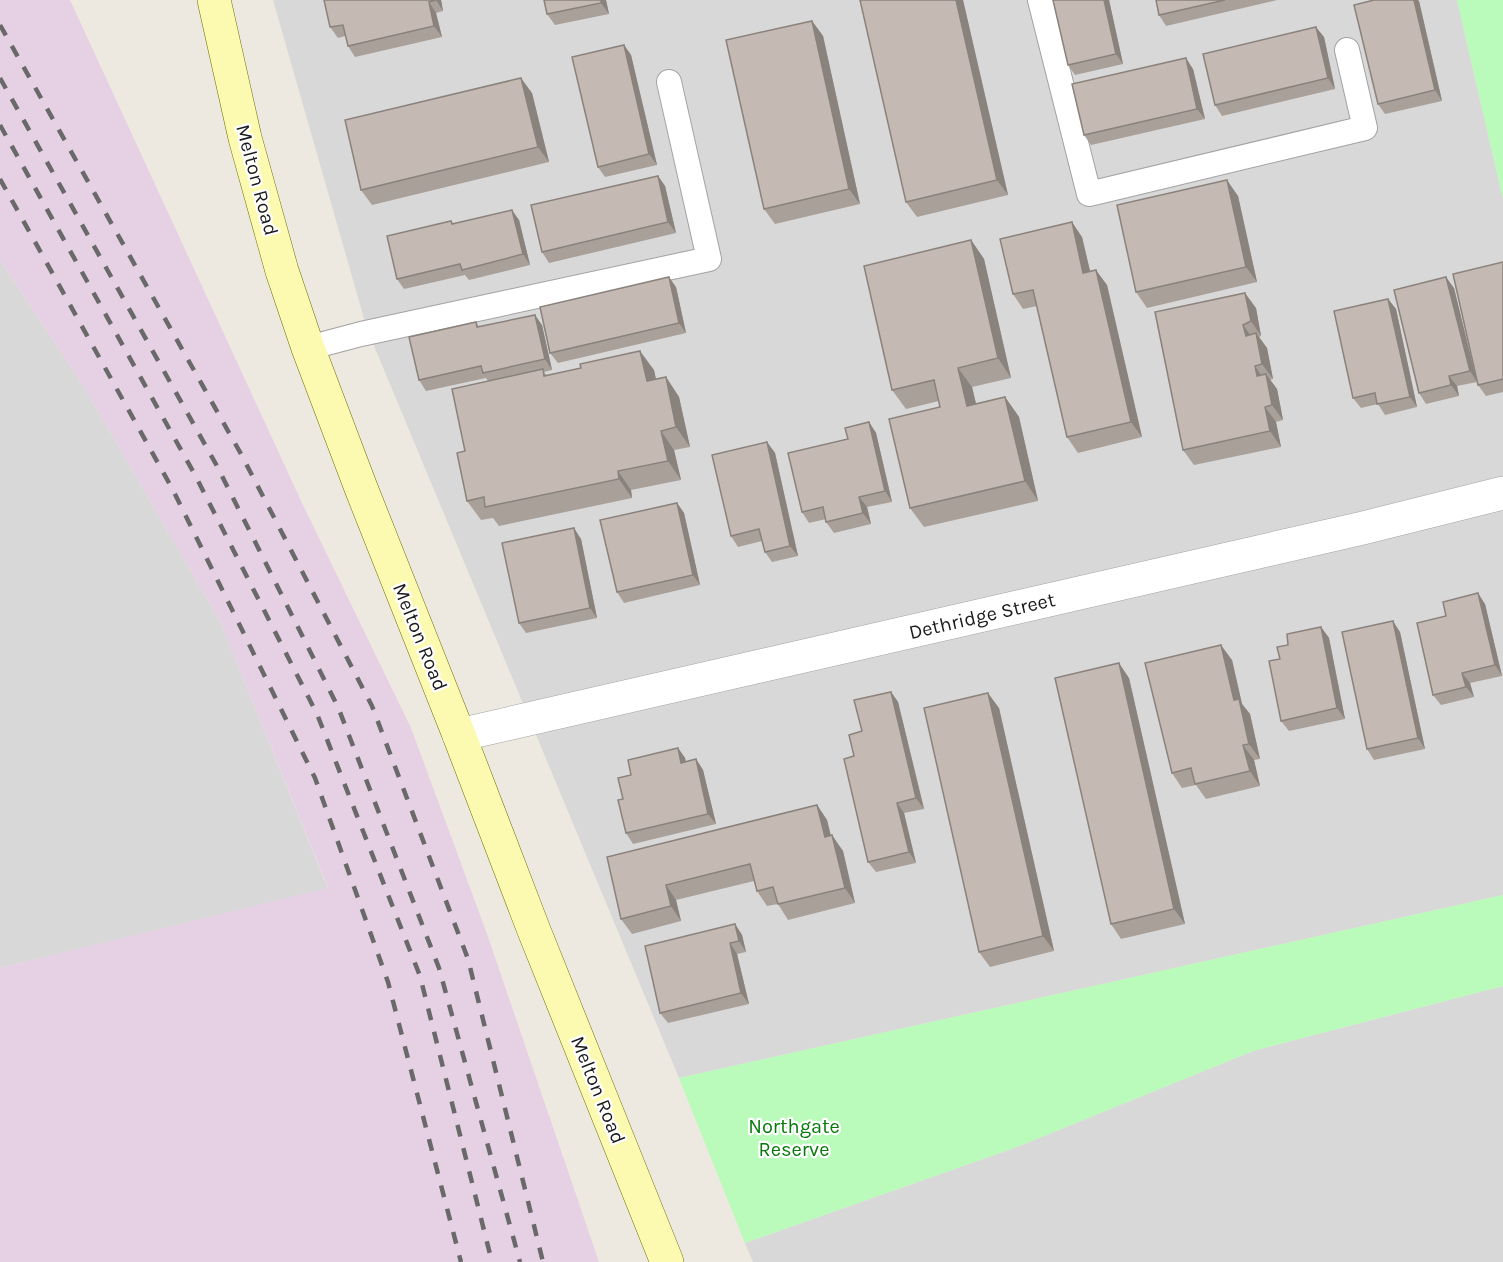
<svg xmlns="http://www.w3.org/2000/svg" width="1503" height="1262" font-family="Karla,sans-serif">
<rect width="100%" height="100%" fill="#ede8e0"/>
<!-- residential -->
<g fill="#d9d8d8">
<path d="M 273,0 L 1457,0 L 1503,199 L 1503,895 L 679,1078 L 367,329 Z"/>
<path d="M 0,260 L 84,387 L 221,623 L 328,889 L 0,968 Z"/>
<path d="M 1503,986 L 1503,1262 L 753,1262 L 745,1243 L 1017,1147 L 1253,1051 Z"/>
</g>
<!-- industrial -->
<path fill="#e6d1e4" d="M 0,0 L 70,0 L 302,503 L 411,728 L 487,934 L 599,1262 L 0,1262 L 0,968 L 328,888 L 221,623 L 84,387 L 0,260 Z"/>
<!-- park -->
<g fill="#bafabb">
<path d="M 1457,0 L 1503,0 L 1503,199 Z"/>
<path d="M 1503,895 L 1503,986 L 1253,1051 L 1017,1147 L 745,1243 L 679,1078 Z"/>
</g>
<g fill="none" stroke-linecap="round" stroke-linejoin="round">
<!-- lane casing -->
<g stroke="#a2a2a2" stroke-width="26">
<g id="lane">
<path d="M 1040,0 L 1089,194 L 1365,128 L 1347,50"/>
<path d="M 308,348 L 361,334 L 709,259 L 669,82"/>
</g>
</g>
<!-- street casing -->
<g stroke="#a2a2a2" stroke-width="34">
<path id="street" d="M 459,735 L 1363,528 L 1503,493"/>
</g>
<!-- secondary casing -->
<g stroke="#6d7202" stroke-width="34">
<path id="secondary" d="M 214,0 L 245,138 L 282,271 L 308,348 L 361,488 L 459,735 L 533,928 L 667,1262"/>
</g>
<!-- lane -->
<use href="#lane" stroke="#fff" stroke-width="24"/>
<!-- street -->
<use href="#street" stroke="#fff" stroke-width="33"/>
<!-- secondary -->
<use href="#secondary" stroke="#fbfab0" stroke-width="33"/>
<!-- rail -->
<g stroke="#696969" stroke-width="4.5" stroke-dasharray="12 12" stroke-linecap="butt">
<path d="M 0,25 L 241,454 L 372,706 L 468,959 L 543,1262"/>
<path d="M 0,78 L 217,466 L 338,707 L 439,968 L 520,1262"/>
<path d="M 0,125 L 195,475 L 317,714 L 420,976 L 492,1262"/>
<path d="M 0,179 L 173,490 L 315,778 L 388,982 L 461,1262"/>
</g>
</g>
<!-- wall -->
<g fill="#a9a09a">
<path d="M 324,0 L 441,0 L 443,11 L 436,13 L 442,37 L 355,57 L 348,46 L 345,36 L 338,38 L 330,27 Z"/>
<path d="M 544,0 L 606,0 L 609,14 L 555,25 L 547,14 Z"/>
<path d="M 860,0 L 963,0 L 1008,195 L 917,217 L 906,202 Z"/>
<path d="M 1053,0 L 1109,0 L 1123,64 L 1075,75 L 1068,65 Z"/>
<path d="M 1156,0 L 1277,0 L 1166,26 L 1159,15 Z"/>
<path d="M 1419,1 L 1442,101 L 1385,114 L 1378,104 Z"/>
<path d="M 812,21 L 823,36 L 860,204 L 775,224 L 764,209 Z"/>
<path d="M 1324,37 L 1335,89 L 1222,116 L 1215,105 Z"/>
<path d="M 624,45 L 631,55 L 657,165 L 605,177 L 598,167 Z"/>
<path d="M 1193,69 L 1205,119 L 1091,145 L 1084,135 Z"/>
<path d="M 532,93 L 549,162 L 372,205 L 361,190 Z"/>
<path d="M 658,176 L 665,186 L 676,233 L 549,263 L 542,252 Z"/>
<path d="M 1238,196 L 1257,282 L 1147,308 L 1136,292 Z"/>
<path d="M 519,220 L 530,265 L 469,280 L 465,275 L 404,289 L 397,279 L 451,221 L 454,224 Z"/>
<path d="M 1082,237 L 1090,271 L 1107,285 L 1142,437 L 1078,453 L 1067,437 L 1037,306 L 1023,309 L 1013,294 Z"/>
<path d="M 971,240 L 984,259 L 1011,378 L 972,387 L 976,404 L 1005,397 L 1019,417 L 1038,501 L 924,527 L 910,508 L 940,407 L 939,401 L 906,409 L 892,390 Z"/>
<path d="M 1503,262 L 1503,392 L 1486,396 L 1478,385 Z"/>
<path d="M 676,287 L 686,333 L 558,363 L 550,353 Z"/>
<path d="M 1454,288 L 1477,382 L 1457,386 L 1459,396 L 1426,404 L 1419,393 Z"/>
<path d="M 1388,299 L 1396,309 L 1417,407 L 1385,415 L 1378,404 L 1361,408 L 1353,398 Z"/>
<path d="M 1256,308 L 1261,336 L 1259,337 L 1267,348 L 1273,379 L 1270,380 L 1277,389 L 1283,420 L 1276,422 L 1281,447 L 1194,465 L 1183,450 L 1155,312 Z"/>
<path d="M 476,322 L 479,327 L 542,325 L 552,370 L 544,372 L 547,376 L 654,370 L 656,379 L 666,377 L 679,397 L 690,447 L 674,450 L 681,480 L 631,490 L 632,498 L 499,526 L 493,518 L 481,520 L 467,501 L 465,451 L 488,381 L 486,378 L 426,391 L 419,380 Z"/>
<path d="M 869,422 L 876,433 L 892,502 L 867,507 L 871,524 L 834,533 L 826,522 L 826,519 L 809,523 L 802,512 L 848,439 Z"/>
<path d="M 767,442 L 775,453 L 798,556 L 772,562 L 765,552 L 762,541 L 738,547 L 731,536 Z"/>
<path d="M 677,503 L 684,513 L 700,585 L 624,603 L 617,592 Z"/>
<path d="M 581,539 L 597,618 L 526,633 L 519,623 Z"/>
<path d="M 1485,604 L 1502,676 L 1470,683 L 1474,697 L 1441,705 L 1433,695 L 1446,616 Z"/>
<path d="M 1321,627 L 1329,638 L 1345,719 L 1289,731 L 1281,721 L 1288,645 Z"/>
<path d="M 1400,632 L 1425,749 L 1374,760 L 1367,749 Z"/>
<path d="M 1232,660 L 1242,704 L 1250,714 L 1260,759 L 1254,760 L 1260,786 L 1206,799 L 1196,785 L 1182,788 L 1172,773 Z"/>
<path d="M 1129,678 L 1185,924 L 1121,939 L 1111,924 Z"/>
<path d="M 891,692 L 898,702 L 924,809 L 904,813 L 916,863 L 876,872 L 868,862 L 854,756 L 862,731 Z"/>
<path d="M 999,708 L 1054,951 L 990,967 L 979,952 Z"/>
<path d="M 678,748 L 685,758 L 686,762 L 696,759 L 703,770 L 716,824 L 633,844 L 626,833 L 623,799 L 631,775 Z"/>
<path d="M 817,805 L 827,820 L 831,836 L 843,851 L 855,903 L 788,920 L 778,904 L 767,906 L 757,891 L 754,881 L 676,900 L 681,921 L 632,934 L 621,919 L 607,857 Z"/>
<path d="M 735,924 L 742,935 L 746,952 L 737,954 L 749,1004 L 668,1023 L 660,1013 Z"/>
</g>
<!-- shaded-wall -->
<g fill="#8a827d">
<path d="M 436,0 L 441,0 L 443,11 Z"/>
<path d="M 601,0 L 606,0 L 609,14 L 601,3 Z"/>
<path d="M 956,0 L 963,0 L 1008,195 L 997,180 Z"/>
<path d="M 1104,0 L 1109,0 L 1123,64 L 1116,54 Z"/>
<path d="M 1414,0 L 1418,0 L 1419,1 L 1442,101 L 1435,90 Z"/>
<path d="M 429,2 L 436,13 L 442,37 L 434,26 Z"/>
<path d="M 812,21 L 823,36 L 860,204 L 849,189 Z"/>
<path d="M 1316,27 L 1324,37 L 1335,89 L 1328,78 Z"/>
<path d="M 624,45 L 631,55 L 657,165 L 649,154 Z"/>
<path d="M 1186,58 L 1193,69 L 1205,119 L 1197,109 Z"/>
<path d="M 521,78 L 532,93 L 549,162 L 538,147 Z"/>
<path d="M 658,176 L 665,186 L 676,233 L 668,222 Z"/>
<path d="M 1227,180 L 1238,196 L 1257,282 L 1246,267 Z"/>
<path d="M 512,210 L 519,220 L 530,265 L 523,254 Z"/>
<path d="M 1072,222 L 1082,237 L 1094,288 L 1083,273 Z"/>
<path d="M 971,240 L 984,259 L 1011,378 L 998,358 Z"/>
<path d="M 1096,270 L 1107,285 L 1142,437 L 1131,422 Z"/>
<path d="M 669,277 L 676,287 L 686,333 L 679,323 Z"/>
<path d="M 1446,277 L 1454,288 L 1477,382 L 1470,371 Z"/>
<path d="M 1245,293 L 1256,308 L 1261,336 L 1251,321 Z"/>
<path d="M 1388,299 L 1396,309 L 1417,407 L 1410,397 Z"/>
<path d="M 535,315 L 542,325 L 552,370 L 545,359 Z"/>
<path d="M 1243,325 L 1254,340 L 1246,336 Z"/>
<path d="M 1256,333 L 1267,348 L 1273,379 L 1262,364 Z"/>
<path d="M 640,351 L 654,370 L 660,401 L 647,381 Z"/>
<path d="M 1255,366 L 1265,381 L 1257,376 Z"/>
<path d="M 958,368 L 972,387 L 981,425 L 967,406 Z"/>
<path d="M 1266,374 L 1277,389 L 1283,420 L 1272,405 Z"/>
<path d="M 1449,376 L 1457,386 L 1459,396 L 1451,385 Z"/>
<path d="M 666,377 L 679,397 L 690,447 L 676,427 Z"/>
<path d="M 1005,397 L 1019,417 L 1038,501 L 1025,481 Z"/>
<path d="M 1265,407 L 1276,422 L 1281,447 L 1270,431 Z"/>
<path d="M 869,422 L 876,433 L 892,502 L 885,491 Z"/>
<path d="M 661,431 L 674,450 L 681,480 L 668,461 Z"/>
<path d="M 767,442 L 775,453 L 798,556 L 790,546 Z"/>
<path d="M 618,471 L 631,490 L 632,498 L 619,479 Z"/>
<path d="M 859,497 L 867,507 L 871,524 L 863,513 Z"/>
<path d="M 677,503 L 684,513 L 700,585 L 693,575 Z"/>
<path d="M 574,528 L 581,539 L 597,618 L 590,608 Z"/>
<path d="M 1478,593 L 1485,604 L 1502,676 L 1495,665 Z"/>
<path d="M 1393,621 L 1400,632 L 1425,749 L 1418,738 Z"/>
<path d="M 1321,627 L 1329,638 L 1345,719 L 1337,708 Z"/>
<path d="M 1221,645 L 1232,660 L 1242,704 L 1250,714 L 1260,759 L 1249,744 L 1234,700 Z"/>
<path d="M 1119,663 L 1129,678 L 1185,924 L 1174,909 Z"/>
<path d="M 1462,673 L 1470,683 L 1474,697 L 1466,687 Z"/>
<path d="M 891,692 L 898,702 L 924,809 L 916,798 Z"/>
<path d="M 988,693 L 999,708 L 1054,951 L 1043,936 Z"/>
<path d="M 1243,745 L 1254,760 L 1260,786 L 1250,771 Z"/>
<path d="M 678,748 L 685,758 L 688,773 L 681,763 Z"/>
<path d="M 696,759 L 703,770 L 716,824 L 708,814 Z"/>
<path d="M 897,803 L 904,813 L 916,863 L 909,852 Z"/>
<path d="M 817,805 L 827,820 L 835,853 L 825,837 Z"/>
<path d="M 832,835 L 843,851 L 855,903 L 845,888 Z"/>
<path d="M 666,885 L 676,900 L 681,921 L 671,906 Z"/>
<path d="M 735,924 L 742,935 L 746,952 L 739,941 Z"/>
<path d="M 730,943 L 737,954 L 749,1004 L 741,993 Z"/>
</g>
<!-- building -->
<g fill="#c5bab3" stroke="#8a827d" stroke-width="1.5">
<path d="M 324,0 L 436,0 L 429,2 L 434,26 L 348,46 L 343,25 L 330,27 Z"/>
<path d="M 544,0 L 601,0 L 601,3 L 547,14 Z"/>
<path d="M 860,0 L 956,0 L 997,180 L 906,202 Z"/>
<path d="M 1053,0 L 1104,0 L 1116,54 L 1068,65 Z"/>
<path d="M 1156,0 L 1225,0 L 1159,15 Z"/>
<path d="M 1374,0 L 1414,0 L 1435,90 L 1378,104 L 1354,5 Z"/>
<path d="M 812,21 L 849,189 L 764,209 L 726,40 Z"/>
<path d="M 1316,27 L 1328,78 L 1215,105 L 1203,54 Z"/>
<path d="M 624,45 L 649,154 L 598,167 L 572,57 Z"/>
<path d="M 1186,58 L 1197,109 L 1084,135 L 1072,84 Z"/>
<path d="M 521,78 L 538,147 L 361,190 L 345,120 Z"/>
<path d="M 658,176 L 668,222 L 542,252 L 531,205 Z"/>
<path d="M 1227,180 L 1246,267 L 1136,292 L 1117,205 Z"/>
<path d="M 512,210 L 523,254 L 462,270 L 460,264 L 397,279 L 387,236 L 451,221 L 452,224 Z"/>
<path d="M 1072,222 L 1083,273 L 1096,270 L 1131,422 L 1067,437 L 1033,290 L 1013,294 L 1000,239 Z"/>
<path d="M 971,240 L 998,358 L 958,368 L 967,406 L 1005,397 L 1025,481 L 910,508 L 889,419 L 940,407 L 934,380 L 892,390 L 864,266 Z"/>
<path d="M 1503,262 L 1503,379 L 1478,385 L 1453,274 Z"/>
<path d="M 669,277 L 679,323 L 550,353 L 540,307 Z"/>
<path d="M 1446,277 L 1470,371 L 1449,376 L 1451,385 L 1419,393 L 1394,290 Z"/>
<path d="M 1245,293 L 1251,321 L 1243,325 L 1246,336 L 1256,333 L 1262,364 L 1255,366 L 1257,376 L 1266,374 L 1272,405 L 1265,407 L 1270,431 L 1183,450 L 1155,312 Z"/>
<path d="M 1388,299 L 1410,397 L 1377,404 L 1375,393 L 1353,398 L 1334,311 Z"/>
<path d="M 535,315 L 545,359 L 483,373 L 481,366 L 419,380 L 409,337 L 476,322 L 477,327 Z"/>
<path d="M 640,351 L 647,381 L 666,377 L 676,427 L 661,431 L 668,461 L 618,471 L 619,479 L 485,507 L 484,497 L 467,501 L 457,453 L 465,451 L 452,389 L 543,369 L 544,376 L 581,368 L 580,364 Z"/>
<path d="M 869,422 L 885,491 L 859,497 L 863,513 L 826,522 L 823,507 L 802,512 L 788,453 L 848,439 L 845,428 Z"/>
<path d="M 767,442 L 790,546 L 765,552 L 759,529 L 731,536 L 712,455 Z"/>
<path d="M 677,503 L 693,575 L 617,592 L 600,520 Z"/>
<path d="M 574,528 L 590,608 L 519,623 L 502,543 Z"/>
<path d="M 1478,593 L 1495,665 L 1462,673 L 1466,687 L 1433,695 L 1417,623 L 1446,616 L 1443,602 Z"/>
<path d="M 1393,621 L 1418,738 L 1367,749 L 1342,632 Z"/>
<path d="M 1321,627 L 1337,708 L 1281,721 L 1269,661 L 1280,659 L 1277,647 L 1288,645 L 1287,634 Z"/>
<path d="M 1221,645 L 1234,700 L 1239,699 L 1249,744 L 1243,745 L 1250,771 L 1195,784 L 1191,768 L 1172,773 L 1145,663 Z"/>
<path d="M 1119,663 L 1174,909 L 1111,924 L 1055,678 Z"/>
<path d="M 891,692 L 916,798 L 897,803 L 909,852 L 868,862 L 844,759 L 854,756 L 849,735 L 862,731 L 854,700 Z"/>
<path d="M 988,693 L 1043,936 L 979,952 L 924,708 Z"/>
<path d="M 678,748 L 681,763 L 696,759 L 708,814 L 626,833 L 618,800 L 623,799 L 618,778 L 631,775 L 628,760 Z"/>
<path d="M 817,805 L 825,837 L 832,835 L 845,888 L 778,904 L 773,887 L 757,891 L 750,864 L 666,885 L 671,906 L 621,919 L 607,857 Z"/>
<path d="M 735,924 L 739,941 L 730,943 L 741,993 L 660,1013 L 645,946 Z"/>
</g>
<g text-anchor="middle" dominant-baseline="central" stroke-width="4.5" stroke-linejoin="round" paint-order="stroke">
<!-- street labels -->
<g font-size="20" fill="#1b1b1b" stroke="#fff">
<text transform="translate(257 180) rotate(75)">Melton Road</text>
<text transform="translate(982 616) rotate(-13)">Dethridge Street</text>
<text transform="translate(420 637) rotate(68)">Melton Road</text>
<text transform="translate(598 1090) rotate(68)">Melton Road</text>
</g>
<!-- park labels -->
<g font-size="20" fill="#08790b" stroke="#fff">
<text x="794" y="1126">Northgate<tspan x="794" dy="23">Reserve</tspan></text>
</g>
</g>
</svg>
